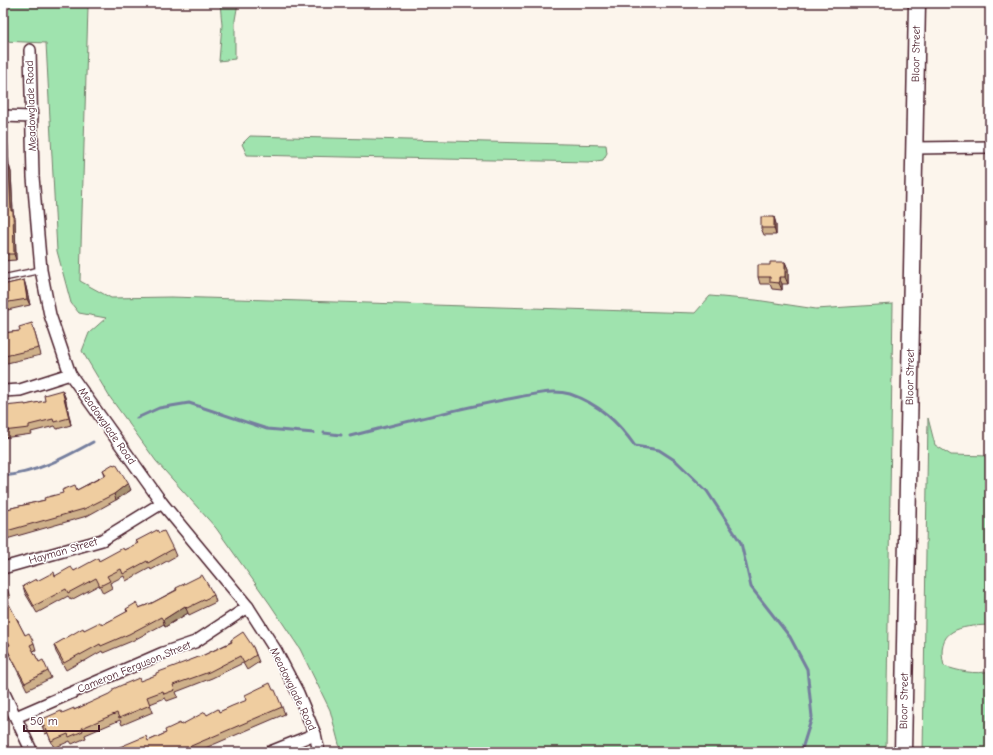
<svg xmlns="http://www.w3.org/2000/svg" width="993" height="755" font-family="'Comic Neue',sans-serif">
<rect width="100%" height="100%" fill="#fcf5ec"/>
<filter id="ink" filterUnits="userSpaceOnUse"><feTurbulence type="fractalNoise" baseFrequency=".025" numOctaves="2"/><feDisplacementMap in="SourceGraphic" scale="8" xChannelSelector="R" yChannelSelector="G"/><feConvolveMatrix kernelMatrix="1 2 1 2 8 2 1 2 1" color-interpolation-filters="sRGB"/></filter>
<g filter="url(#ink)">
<!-- green -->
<g fill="#9fe3ae" stroke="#74816c">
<path d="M 3,3 L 91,3 L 88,7 L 80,281 L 111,298 L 171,297 L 695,313 L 710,296 L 756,300 L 816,309 L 893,304 L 886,752 L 341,752 L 330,710 L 300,649 L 270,604 L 216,528 L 156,461 L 109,396 L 82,351 L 89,333 L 106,318 L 79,313 L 71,303 L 57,251 L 46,43 L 3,41 Z"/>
<path d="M 220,3 L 238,3 L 235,20 L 235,59 L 219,61 L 222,25 Z"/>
<path d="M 250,136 L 606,145 L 607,153 L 603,160 L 589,162 L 247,155 L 242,144 Z"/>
<path d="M 928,418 L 935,445 L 951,455 L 990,456 L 990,625 C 959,626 935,629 944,666 C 958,671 975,675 990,671 L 990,752 L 923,752 Z"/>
</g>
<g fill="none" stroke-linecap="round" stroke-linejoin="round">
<!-- stream -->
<g stroke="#747e9e" stroke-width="3">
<path d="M 137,418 L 159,408 L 189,403 L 267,429 L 314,433"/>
<path d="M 324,433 L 341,435"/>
<path d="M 350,436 C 406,422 462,407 519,397 C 535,394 553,389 570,394 C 599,404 618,422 635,446 L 659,450 L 676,461 L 707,491 L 741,543 L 751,587 L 790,637 L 807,669 L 812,717 L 801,752"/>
<path d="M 3,476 C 36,473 64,458 93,442"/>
</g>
<!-- lane casing -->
<g stroke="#4a1f2b" stroke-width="8">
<path id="lane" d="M 3,278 L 41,270"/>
</g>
<!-- street casing -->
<g stroke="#4a1f2b" stroke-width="14">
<g id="street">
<path d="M 30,50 L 33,177 L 41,270 L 50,315 L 70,374 L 162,503 L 248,607 L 276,651 L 298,693 L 315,734 L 319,752"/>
<path d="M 3,116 L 32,117"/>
<path d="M 914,148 L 990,147"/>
<path d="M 3,391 L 20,390 L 70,374"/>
<path d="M 3,568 L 102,540 L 162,503"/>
<path d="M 3,691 L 32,752"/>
<path d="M 16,717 L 163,653 L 195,642 L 248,607"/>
<path d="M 270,752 L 315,734"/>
</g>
</g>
<!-- secondary casing -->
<g stroke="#4a1f2b" stroke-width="19">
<path id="secondary" d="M 903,752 L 917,3"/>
</g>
<!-- lane -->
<use href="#lane" stroke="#fff" stroke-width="5.5"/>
<!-- street -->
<use href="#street" stroke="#fff" stroke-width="11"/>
<!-- secondary -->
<use href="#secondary" stroke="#fff" stroke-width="16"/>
</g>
<!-- wall -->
<g fill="#ceb08a" stroke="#4a1f2b">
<path d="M 3,53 L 6,60 L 6,86 L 3,86 Z"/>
<path d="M 3,127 L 7,134 L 9,165 L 11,172 L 13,212 L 15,218 L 16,260 L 3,261 Z"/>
<path d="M 774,217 L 776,224 L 776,235 L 764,235 L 761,228 Z"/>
<path d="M 785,262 L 788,269 L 788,284 L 782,284 L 782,290 L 772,289 L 770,284 L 760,284 L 758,277 L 770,265 Z"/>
<path d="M 24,280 L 26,287 L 30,305 L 3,311 L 3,285 Z"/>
<path d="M 32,323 L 41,355 L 7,363 L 3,363 L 3,333 L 20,331 Z"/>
<path d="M 62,390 L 65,397 L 71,425 L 57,429 L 55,426 L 31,432 L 32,434 L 3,438 L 3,406 L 26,405 L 45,401 Z"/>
<path d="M 103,470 L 131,490 L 116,500 L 87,516 L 3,540 L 3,510 L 45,500 L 77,490 L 105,475 Z"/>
<path d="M 159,533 L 173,549 L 176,556 L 151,570 L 150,568 L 126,581 L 124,576 L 110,583 L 112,588 L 103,593 L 99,585 L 71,600 L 68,596 L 37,613 L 25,593 L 23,586 L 74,571 L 99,561 L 124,550 L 138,544 L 136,541 Z"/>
<path d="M 3,584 L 8,591 L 10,598 L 8,599 L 9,603 L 8,603 L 25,635 L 34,643 L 36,650 L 33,651 L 39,662 L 48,671 L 51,678 L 27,690 L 9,654 L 6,647 L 10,646 L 5,636 L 3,637 Z"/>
<path d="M 176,588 L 214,595 L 216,602 L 189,615 L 188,613 L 165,627 L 164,624 L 132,641 L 103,653 L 102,651 L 83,662 L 82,661 L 66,670 L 56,652 L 54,645 L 84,630 L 102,625 L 127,612 L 126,609 L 139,608 L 152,603 L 176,590 Z"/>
<path d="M 231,640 L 253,647 L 259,662 L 247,670 L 243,663 L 212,678 L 176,692 L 178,697 L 167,701 L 165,698 L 150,704 L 153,712 L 122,725 L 120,720 L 85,735 L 86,738 L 72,744 L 70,741 L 54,748 L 48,733 L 45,734 L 40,720 L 74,710 L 204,655 L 231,642 Z"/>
<path d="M 273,690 L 282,707 L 285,714 L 196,752 L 112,752 L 148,741 L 166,733 L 181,725 L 207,715 L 219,712 Z"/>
</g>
<!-- shaded-wall -->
<g fill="#a79070" stroke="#4a1f2b">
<path d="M 3,53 L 6,60 L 6,86 L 4,79 Z"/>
<path d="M 5,127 L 7,134 L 9,172 L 7,165 Z"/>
<path d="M 9,165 L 11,172 L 13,212 L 15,218 L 16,260 L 14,254 L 11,211 Z"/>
<path d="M 774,217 L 776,224 L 776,235 L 774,228 Z"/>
<path d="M 785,262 L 788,269 L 788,284 L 785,277 Z"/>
<path d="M 779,277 L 782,284 L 782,290 L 779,283 Z"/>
<path d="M 24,280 L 26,287 L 30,305 L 27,299 Z"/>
<path d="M 62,390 L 65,397 L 71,425 L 69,418 Z"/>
<path d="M 128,483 L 131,490 L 116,500 L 114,494 Z"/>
<path d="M 185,606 L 188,613 L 165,627 L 163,620 Z"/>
</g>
<!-- building -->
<g fill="#efcda0" stroke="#4a1f2b">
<path d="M 3,53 L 4,79 L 3,79 Z"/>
<path d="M 3,127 L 5,127 L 7,165 L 9,165 L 11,211 L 13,211 L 14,254 L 3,254 Z"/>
<rect x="761" y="217" width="13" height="11"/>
<path d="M 770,262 L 785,262 L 785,277 L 779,277 L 779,283 L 770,282 L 770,277 L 758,277 L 758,265 L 770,265 Z"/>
<path d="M 24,280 L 27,299 L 3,303 L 3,285 Z"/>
<path d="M 32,323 L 39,348 L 5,356 L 3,356 L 3,333 L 20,331 L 19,327 Z"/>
<path d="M 62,390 L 69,418 L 54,422 L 53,419 L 29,425 L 29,428 L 3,431 L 3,406 L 25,404 L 25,405 L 45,401 L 44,395 Z"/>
<path d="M 113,464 L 114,465 L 116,464 L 128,483 L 114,494 L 84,509 L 3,532 L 3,510 L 45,500 L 44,498 L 63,493 L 62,490 L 75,485 L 77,490 L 106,475 L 103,470 Z"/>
<path d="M 157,530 L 159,533 L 164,531 L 173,549 L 148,563 L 147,561 L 123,574 L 121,569 L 107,576 L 110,581 L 100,586 L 96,578 L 68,593 L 66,589 L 34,606 L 23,586 L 36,579 L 37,581 L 54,572 L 55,576 L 71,567 L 74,571 L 98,558 L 99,561 L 123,548 L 124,550 L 138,543 L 136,541 Z"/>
<path d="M 202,575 L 214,595 L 187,608 L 185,606 L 163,620 L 161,617 L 129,634 L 101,646 L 100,644 L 80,655 L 80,654 L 64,663 L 54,645 L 83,628 L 84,630 L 100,622 L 102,625 L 128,611 L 126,609 L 136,603 L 139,608 L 152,603 L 177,590 L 176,588 Z"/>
<path d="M 4,583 L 8,591 L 5,593 L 6,596 L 5,596 L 9,604 L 25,635 L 29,633 L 34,643 L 30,645 L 39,662 L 43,660 L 48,671 L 25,683 L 6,647 L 10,645 L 3,630 L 3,584 Z"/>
<path d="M 243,632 L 253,647 L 256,655 L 244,663 L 240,656 L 209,672 L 173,685 L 175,690 L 164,694 L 163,691 L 147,697 L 150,705 L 119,718 L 117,713 L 82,728 L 83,731 L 69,737 L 68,734 L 51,741 L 45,726 L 43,727 L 40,720 L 61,711 L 62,713 L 74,708 L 74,710 L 109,694 L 113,691 L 113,689 L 122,685 L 139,678 L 140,681 L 156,675 L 156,673 L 204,655 L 232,642 L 231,640 Z"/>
<path d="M 270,683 L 273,690 L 275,690 L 282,707 L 177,752 L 112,752 L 116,750 L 115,749 L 146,736 L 148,741 L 166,733 L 165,730 L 180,723 L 181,725 L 205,712 L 207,715 L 218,709 L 219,712 L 232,706 L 247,700 L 245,695 Z"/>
<path d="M 3,735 L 5,739 L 10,752 L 3,752 Z"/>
<path d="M 296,749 L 297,752 L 290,752 Z"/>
</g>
</g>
<g text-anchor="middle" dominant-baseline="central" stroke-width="3" stroke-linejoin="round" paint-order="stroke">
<!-- street labels -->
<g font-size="11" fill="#4a1f2b" stroke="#fff">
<text transform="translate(916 54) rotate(-89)">Bloor Street</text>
<text transform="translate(31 106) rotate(-92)">Meadowglade Road</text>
<text transform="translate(910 377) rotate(-89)">Bloor Street</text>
<text transform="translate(107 426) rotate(55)">Meadowglade Road</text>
<text transform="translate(63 551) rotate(-16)">Hayman Street</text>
<text transform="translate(134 667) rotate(-22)">Cameron Ferguson Street</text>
<text transform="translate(293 689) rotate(64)">Meadowglade Road</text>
<text transform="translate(904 701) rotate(-89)">Bloor Street</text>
</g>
</g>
<!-- margin -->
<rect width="993" height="755" fill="none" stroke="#fff" stroke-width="16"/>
<rect x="8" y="8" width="977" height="739" fill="none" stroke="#4a1f2b" stroke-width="1.5" filter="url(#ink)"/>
<!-- scale -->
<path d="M24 725v6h75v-6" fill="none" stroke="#4a1f2b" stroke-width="2"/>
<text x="30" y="725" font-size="12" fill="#4a1f2b" stroke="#ffffff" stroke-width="3" paint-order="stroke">50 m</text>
</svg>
